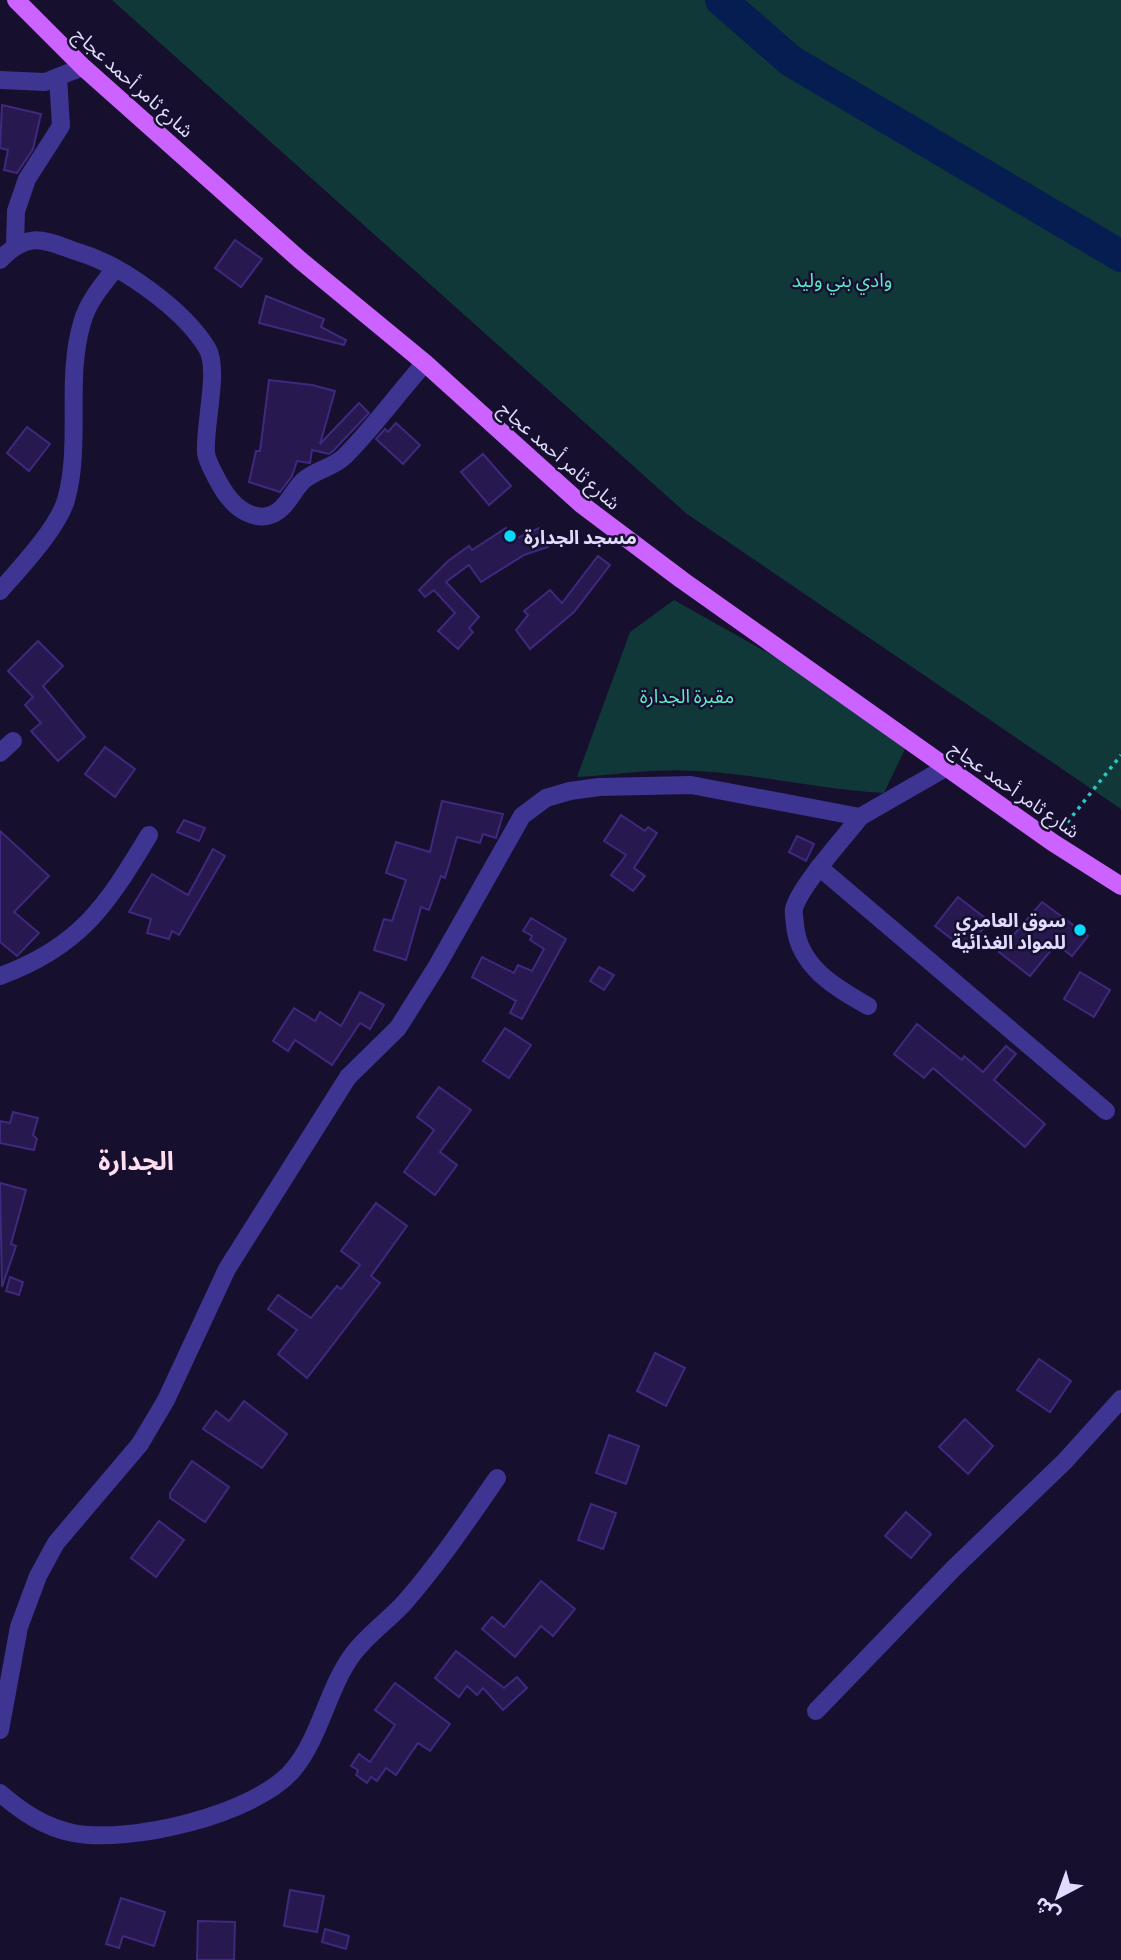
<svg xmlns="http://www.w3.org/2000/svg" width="1121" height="1960" font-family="Barlow,'Noto Sans Arabic',sans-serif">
<rect width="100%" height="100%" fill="#160f2d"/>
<!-- green -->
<g fill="#113838">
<path d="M 112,0 L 1121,0 L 1121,809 L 687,514 Z"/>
<path d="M 674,600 L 800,671 L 905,749 L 884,793 C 821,790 759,774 696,771 C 657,768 616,775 577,777 L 630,632 Z"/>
</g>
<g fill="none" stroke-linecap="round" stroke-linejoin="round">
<!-- river -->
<path stroke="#051d50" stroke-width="32" d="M 721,0 L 791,61 L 1121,256"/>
</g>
<!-- building -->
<g fill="#271950" stroke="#3e297f" stroke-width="2">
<path d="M 2,105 L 41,114 L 33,149 L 17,173 L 4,170 L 8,150 L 0,148 Z"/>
<path d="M 235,240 L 262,259 L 241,287 L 215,268 Z"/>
<path d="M 266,296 L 324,319 L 321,327 L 346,340 L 344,345 L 259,323 Z"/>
<path d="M 269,380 L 312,385 L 335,391 L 320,444 L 359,403 L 369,413 L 333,451 L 329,454 L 312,450 L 310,463 L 297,461 L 292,476 L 280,492 L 249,482 L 256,451 L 260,451 Z"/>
<path d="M 396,423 L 420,445 L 403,464 L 376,439 L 385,429 L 388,432 Z"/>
<path d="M 27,427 L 50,444 L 29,471 L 7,453 Z"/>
<path d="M 483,454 L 511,486 L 489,505 L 461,472 Z"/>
<path d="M 506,528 L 513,540 L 539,528 L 548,547 L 524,555 L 481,582 L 469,565 L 446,582 L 479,617 L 469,628 L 473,632 L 458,649 L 438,631 L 455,613 L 434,590 L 425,597 L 419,590 L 448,561 L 469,546 L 472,550 Z"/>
<path d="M 598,556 L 610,565 L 574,612 L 530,649 L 516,630 L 528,615 L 524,611 L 550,590 L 562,603 Z"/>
<path d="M 38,641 L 63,666 L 43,686 L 85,737 L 58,761 L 31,731 L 41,723 L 25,705 L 33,697 L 8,671 Z"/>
<path d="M 105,747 L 135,769 L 115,797 L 85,774 Z"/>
<path d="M 442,801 L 503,814 L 496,838 L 483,834 L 480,843 L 457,837 L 445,878 L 441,876 L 429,910 L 421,907 L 406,960 L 374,950 L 384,919 L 392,921 L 406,880 L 386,873 L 396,842 L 430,852 Z"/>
<path d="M 621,815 L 645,831 L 648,827 L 657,833 L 634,868 L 645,876 L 633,891 L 611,875 L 626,855 L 604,841 Z"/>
<path d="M 184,820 L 205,828 L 199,841 L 177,832 Z"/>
<path d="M 0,831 L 49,876 L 14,912 L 39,933 L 17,956 L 0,942 Z"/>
<path d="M 797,836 L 814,844 L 806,861 L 789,852 Z"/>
<path d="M 213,849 L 225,856 L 179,935 L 172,931 L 169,939 L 147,933 L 151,919 L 129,912 L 152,874 L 188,895 Z"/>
<path d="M 958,897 L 989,921 L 966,950 L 935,926 Z"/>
<path d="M 1042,902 L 1088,936 L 1072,956 L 1056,944 L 1030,976 L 999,952 Z"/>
<path d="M 531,918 L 566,939 L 522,1019 L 510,1013 L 516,1001 L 472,977 L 482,957 L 514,973 L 518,965 L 532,971 L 544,949 L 530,940 L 532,936 L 523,931 Z"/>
<path d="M 599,967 L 614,975 L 604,990 L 590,981 Z"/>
<path d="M 1080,972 L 1110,990 L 1094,1017 L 1064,999 Z"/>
<path d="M 360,992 L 384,1005 L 370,1029 L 360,1023 L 332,1065 L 295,1040 L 288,1051 L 273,1041 L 294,1008 L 315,1021 L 320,1012 L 341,1026 Z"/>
<path d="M 917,1024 L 962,1060 L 964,1056 L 983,1072 L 1006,1046 L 1016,1054 L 994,1080 L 1045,1124 L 1025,1147 L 933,1068 L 924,1078 L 894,1054 Z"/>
<path d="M 505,1028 L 531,1045 L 509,1078 L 483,1061 Z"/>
<path d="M 439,1087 L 471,1110 L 440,1152 L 457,1165 L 435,1195 L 404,1172 L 434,1130 L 417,1117 Z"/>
<path d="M 13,1112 L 38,1118 L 33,1135 L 37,1139 L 34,1150 L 0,1143 L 0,1121 L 10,1123 Z"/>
<path d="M 0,1183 L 26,1190 L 11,1244 L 16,1246 L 2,1287 Z"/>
<path d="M 376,1203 L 407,1226 L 371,1276 L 380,1283 L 307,1378 L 278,1354 L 297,1330 L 268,1309 L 278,1295 L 311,1318 L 337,1286 L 341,1289 L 360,1265 L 341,1251 Z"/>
<path d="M 10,1277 L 23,1282 L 19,1295 L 6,1291 Z"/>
<path d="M 655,1353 L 685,1368 L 666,1406 L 637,1391 Z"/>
<path d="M 1039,1359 L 1071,1381 L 1050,1412 L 1017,1390 Z"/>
<path d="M 244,1401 L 287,1434 L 262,1468 L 203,1429 L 216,1411 L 229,1421 Z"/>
<path d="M 965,1419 L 993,1446 L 968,1474 L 939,1447 Z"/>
<path d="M 609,1435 L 639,1446 L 626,1484 L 596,1473 Z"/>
<path d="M 192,1461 L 229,1487 L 205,1522 L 170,1498 L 170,1493 Z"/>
<path d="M 591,1504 L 616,1513 L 603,1549 L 578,1540 Z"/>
<path d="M 906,1512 L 931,1534 L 911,1558 L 885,1536 Z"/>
<path d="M 159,1521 L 184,1540 L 156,1577 L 131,1558 Z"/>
<path d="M 541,1581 L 575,1609 L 553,1636 L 541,1626 L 515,1657 L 482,1629 L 492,1617 L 504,1627 Z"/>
<path d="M 456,1651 L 504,1688 L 517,1677 L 527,1688 L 503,1710 L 483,1688 L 477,1695 L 467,1686 L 459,1697 L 435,1678 Z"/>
<path d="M 395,1683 L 450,1724 L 430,1751 L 418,1743 L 396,1775 L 386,1768 L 377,1781 L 371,1777 L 367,1783 L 356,1775 L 358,1770 L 351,1766 L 359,1754 L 370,1762 L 395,1725 L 375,1710 Z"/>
<path d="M 290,1890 L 324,1896 L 317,1932 L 284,1926 Z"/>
<path d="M 121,1898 L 165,1912 L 154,1946 L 123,1936 L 119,1948 L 106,1944 Z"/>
<path d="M 198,1921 L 235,1922 L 234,1960 L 197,1960 Z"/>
<path d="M 325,1929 L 349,1936 L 346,1949 L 322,1942 Z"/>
</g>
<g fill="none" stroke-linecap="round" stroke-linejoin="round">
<!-- path -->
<path stroke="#24cac8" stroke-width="3.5" stroke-dasharray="3.5 5" stroke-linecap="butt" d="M 1062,829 L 1121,755"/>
<!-- street -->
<g stroke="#3d3591" stroke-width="18">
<path d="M 0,80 L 45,82 L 83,67"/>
<path d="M 15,244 L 16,211 L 27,179 L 61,126 L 58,77"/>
<path d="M 0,260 C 29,229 45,241 81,253 C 123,266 184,310 207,348 C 220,369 204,424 206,453 C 207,462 223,492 230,499 C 238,509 253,519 267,516 C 286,512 291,492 304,480 C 317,469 333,468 345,456 C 374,427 398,393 425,363"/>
<path d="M 0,591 C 19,569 58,528 66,500 C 82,443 65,380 82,323 C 87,303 102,285 115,269"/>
<path d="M 0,753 L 13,741"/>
<path d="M 860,817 C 845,837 799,887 794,909 C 793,913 795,921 795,925 C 799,967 835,987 868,1006"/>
<path d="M 819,867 L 1106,1111"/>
<path d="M 0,976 C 80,947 107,905 149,835"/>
<path d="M 816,1711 L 953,1569 L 1065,1461 L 1121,1399"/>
<path d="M 0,1730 L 19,1627 L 38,1576 L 56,1543 L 140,1444 L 166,1400 L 227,1269 L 348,1077 L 398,1028 L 437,966 L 522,816 L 546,798 L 570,791 L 599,787 L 691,785 L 860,817 L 947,767"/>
<path d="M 0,1793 C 22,1812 44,1827 73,1833 C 130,1844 253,1815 292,1771 C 321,1737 327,1689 353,1654 C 368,1634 389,1620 405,1602 C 439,1563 468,1520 497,1478"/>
</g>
<!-- primary -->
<path stroke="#cc62ff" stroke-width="18" d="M 16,0 L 83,67 L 300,260 L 425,363 L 581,504 L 682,580 L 1052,842 L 1121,886"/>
</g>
<!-- markers -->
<g fill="#07daff" stroke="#160f2d" stroke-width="2.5">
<circle cx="510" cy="536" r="7"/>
<circle cx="1080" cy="930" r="7"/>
</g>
<g text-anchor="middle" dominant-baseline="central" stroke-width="5" stroke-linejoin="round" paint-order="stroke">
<!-- street labels -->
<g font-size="19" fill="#e1dbff" stroke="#160f2d">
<text transform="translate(134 82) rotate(42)">شارع ثامر أحمد عجاج</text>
<text transform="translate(560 455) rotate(41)">شارع ثامر أحمد عجاج</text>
<text transform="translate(1015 789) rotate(35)">شارع ثامر أحمد عجاج</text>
</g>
<!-- park labels -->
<g font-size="19" fill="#5aeccf" stroke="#160f2d">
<text x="842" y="279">وادي بني وليد</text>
<text x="687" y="695">مقبرة الجدارة</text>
</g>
<!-- poi labels -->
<g font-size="19" font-weight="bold" fill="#e1dbff" stroke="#160f2d" text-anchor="start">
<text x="524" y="536">مسجد الجدارة</text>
<text x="1066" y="919" text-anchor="end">سوق العامري<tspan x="1066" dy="22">للمواد الغذائية</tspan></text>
</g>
<!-- district labels -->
<g font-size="26" font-weight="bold" fill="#ffddf1" stroke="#160f2d">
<text x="136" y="1159">الجدارة</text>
</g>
</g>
<!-- north arrow -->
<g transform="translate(1058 1897) rotate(221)" stroke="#160f2d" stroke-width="5" paint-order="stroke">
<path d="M0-5L12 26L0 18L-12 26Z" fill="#e1dbff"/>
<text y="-10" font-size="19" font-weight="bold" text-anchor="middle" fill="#e1dbff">ش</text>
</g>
</svg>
